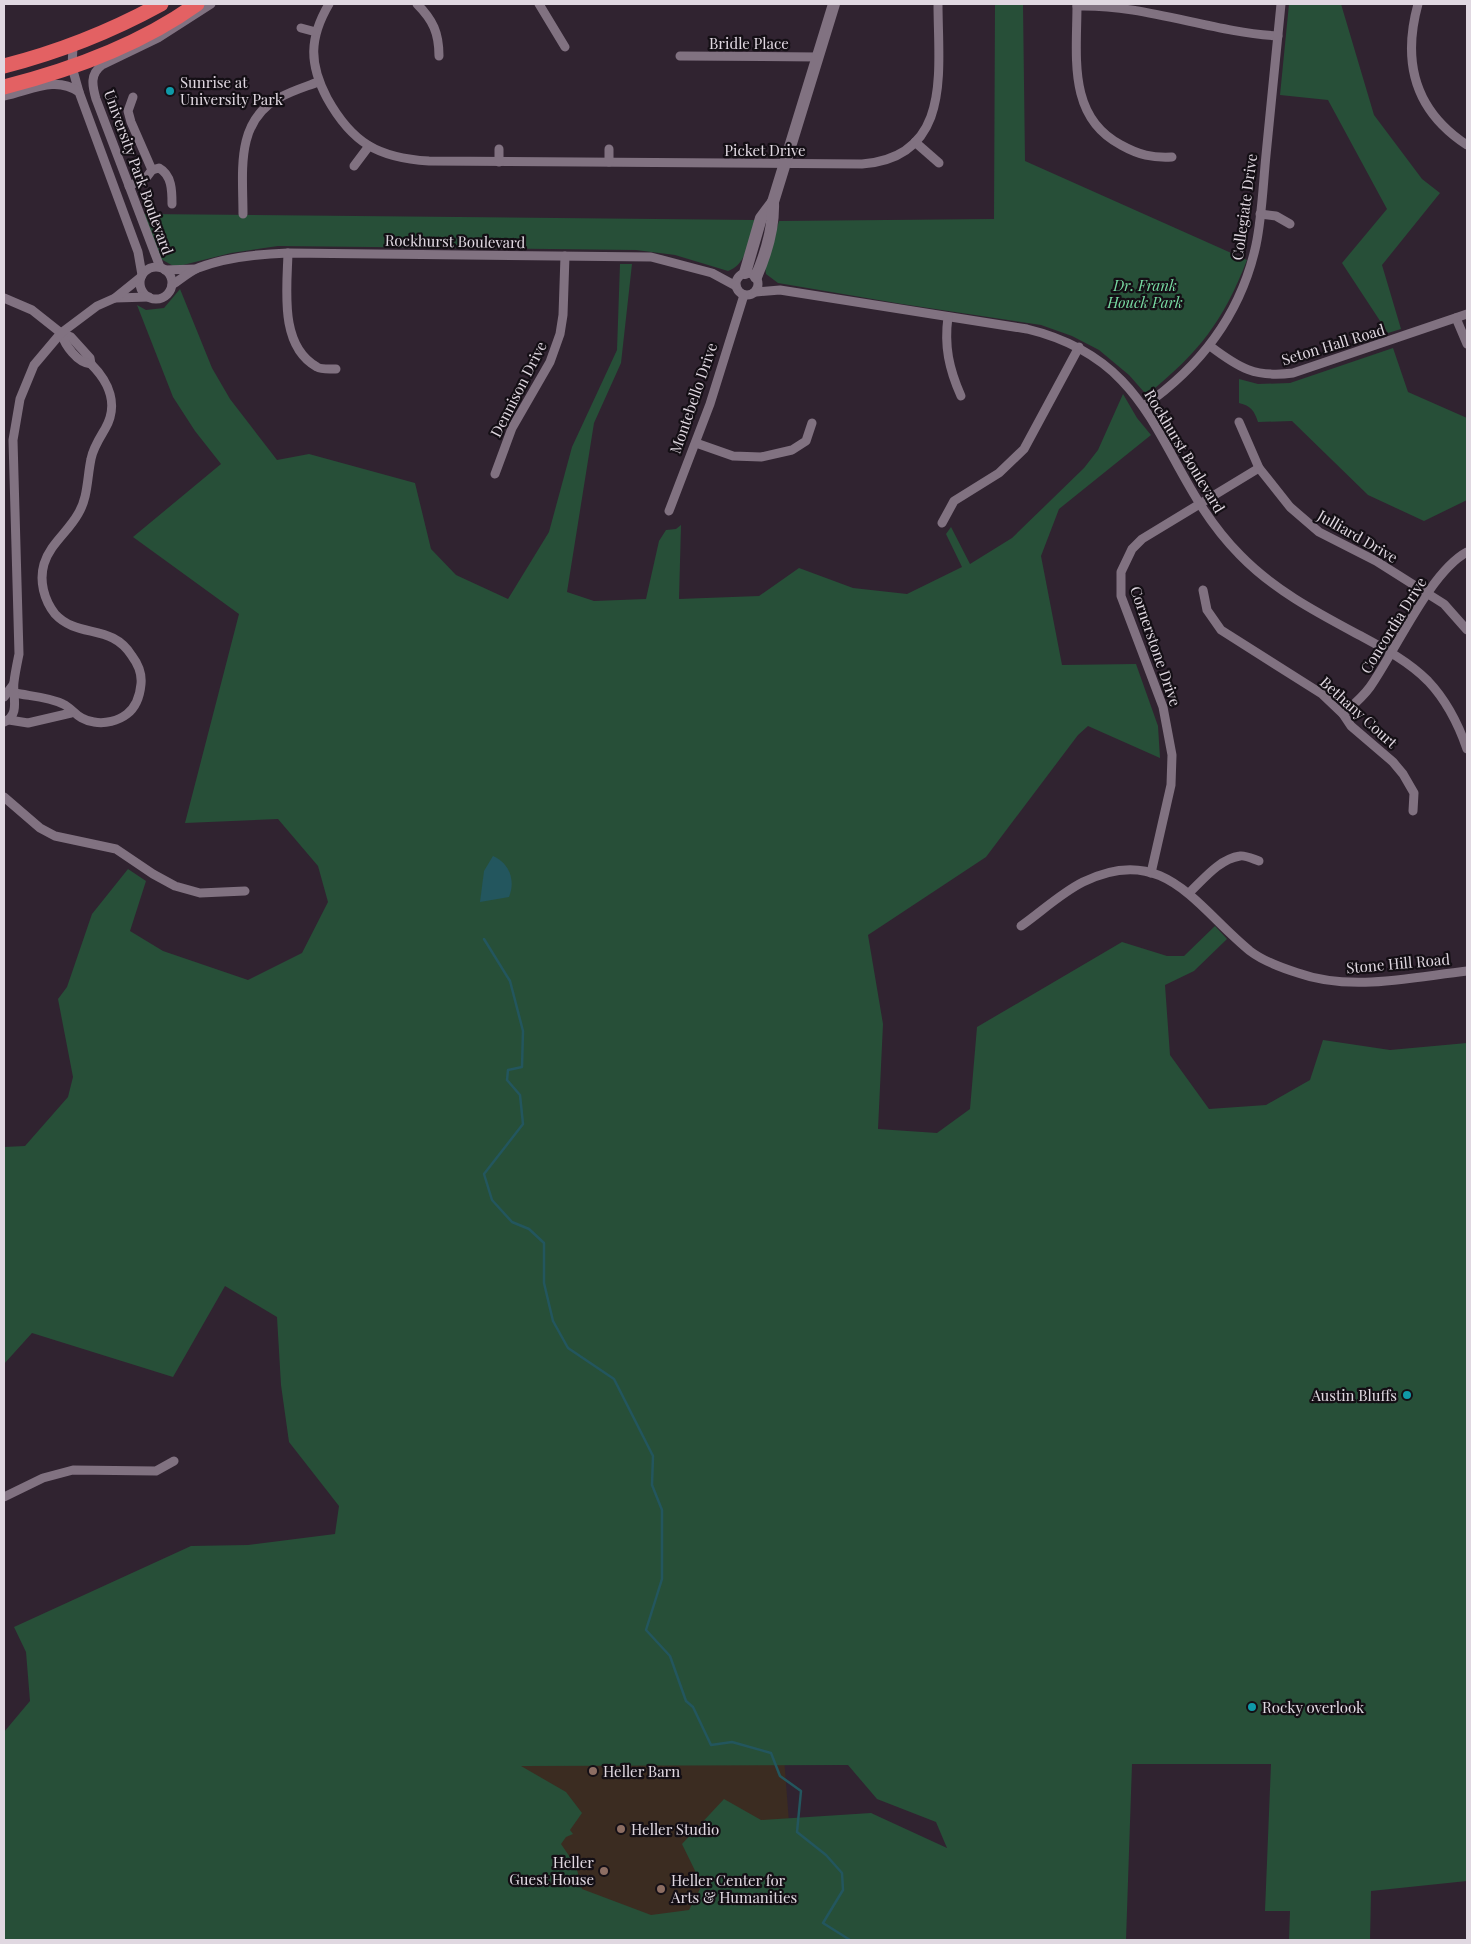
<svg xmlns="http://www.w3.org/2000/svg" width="1471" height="1944" font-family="'Playfair Display',serif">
<rect width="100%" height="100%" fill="#302330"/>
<!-- education -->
<path fill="#3b2c21" d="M 780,1705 L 798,1940 L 158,1940 L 300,1804 Z"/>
<!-- green -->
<g fill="#274f38" fill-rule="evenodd">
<path d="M 995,4 L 1023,4 L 1025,161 L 1247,260 C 1223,322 1199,352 1149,393 L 1144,392 L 1129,375 L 1099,350 L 1072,336 L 1041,325 L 902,304 L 778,283 L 766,274 L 765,267 L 779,221 L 994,219 Z"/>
<path d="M 1289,4 L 1341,4 L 1374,115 L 1422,179 L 1440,193 L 1382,265 L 1401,329 L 1388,333 L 1342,263 L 1387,209 L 1328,100 L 1280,95 Z"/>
<path d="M 143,214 L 755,220 C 749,238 747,265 728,271 L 675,255 L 636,250 L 278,246 L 231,253 L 175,267 L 161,259 Z"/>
<path d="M 620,264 L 632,264 L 621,363 L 594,423 L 567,592 L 594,601 L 646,599 L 659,541 L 666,530 L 676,529 L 681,525 L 679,599 L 759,596 L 799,568 L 853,588 L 907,594 L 962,567 L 946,534 L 951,527 L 970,564 L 1012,538 L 1084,468 L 1098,450 L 1123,394 L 1137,418 L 1151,435 L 1059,509 L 1041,556 L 1062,665 L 1136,664 L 1158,726 L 1160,758 L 1088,726 L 1078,735 L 986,857 L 868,935 L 883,1024 L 878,1129 L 937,1133 L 970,1109 L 977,1027 L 1122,942 L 1167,956 L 1184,956 L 1215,926 L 1227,939 L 1194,971 L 1165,985 L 1170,1055 L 1209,1109 L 1266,1105 L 1310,1080 L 1323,1040 L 1390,1050 L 1467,1043 L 1467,1881 L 1371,1891 L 1370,1940 L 1289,1940 L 1290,1911 L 1265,1911 L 1271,1764 L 1132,1764 L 1126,1940 L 4,1940 L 4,1732 L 30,1701 L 26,1652 L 14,1627 L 191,1546 L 248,1545 L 335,1534 L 339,1506 L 289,1442 L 281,1385 L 277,1317 L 225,1286 L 173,1377 L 32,1333 L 4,1364 L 4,1147 L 25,1146 L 68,1097 L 73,1077 L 58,999 L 67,987 L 92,914 L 128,869 L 146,881 L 130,931 L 163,951 L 248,980 L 302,953 L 328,902 L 318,866 L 278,819 L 185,823 L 239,614 L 133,537 L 221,464 L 195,431 L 173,397 L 137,305 L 146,310 L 164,308 L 180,289 L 212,368 L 230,399 L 277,460 L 309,454 L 415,483 L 431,549 L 456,575 L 508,599 L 549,532 L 572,447 L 617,350 ZM 848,1765 L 877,1799 L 936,1822 L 947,1848 L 871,1813 L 761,1820 L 724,1799 L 682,1844 L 702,1885 L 689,1910 L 651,1915 L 582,1889 L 576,1866 L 561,1844 L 566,1837 L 573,1834 L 570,1830 L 582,1813 L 566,1792 L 521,1766 Z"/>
<path d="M 1393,348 L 1408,392 L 1467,418 L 1467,500 L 1424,521 L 1368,495 L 1292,421 L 1258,422 C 1254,410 1251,406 1239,403 L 1239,379 L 1258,384 L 1290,383 Z"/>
</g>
<!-- water -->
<path fill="#23565e" d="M 493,856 C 509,863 516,880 509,897 L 480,902 L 484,871 Z"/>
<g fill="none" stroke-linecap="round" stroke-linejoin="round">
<!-- stream -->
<path stroke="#23565e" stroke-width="2.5" d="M 484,939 L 510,981 L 523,1031 L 522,1067 L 508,1070 L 507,1080 L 520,1095 L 523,1124 L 484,1174 L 492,1200 L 512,1222 L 529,1229 L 544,1243 L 544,1283 L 553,1321 L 568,1348 L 614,1379 L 653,1456 L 652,1485 L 662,1510 L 662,1579 L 646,1630 L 670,1656 L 686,1701 L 693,1707 L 711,1745 L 732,1742 L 771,1753 L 780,1776 L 801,1791 L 797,1832 L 826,1855 L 842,1873 L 843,1890 L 823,1923 L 850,1940"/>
<!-- street -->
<g stroke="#817281" stroke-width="9">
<path d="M 329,4 C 309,38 309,64 327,98 C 352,143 378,158 429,161 L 862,164 C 953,157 938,70 938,4"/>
<path d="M 417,4 C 433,20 439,33 439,56"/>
<path d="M 539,4 L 565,47"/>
<path d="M 1077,4 C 1077,56 1067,117 1121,145 C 1139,155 1152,158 1172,157"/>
<path d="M 1418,4 C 1402,62 1415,111 1467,145"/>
<path d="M 1077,6 C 1145,4 1210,32 1278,36"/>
<path d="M 301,28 L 316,32"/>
<path d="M 73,46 L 72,67 L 79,92"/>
<path d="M 680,56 L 818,57"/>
<path d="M 4,96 C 30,91 55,75 79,92 L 138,252 L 142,275"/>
<path d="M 915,142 L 939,163"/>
<path d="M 499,149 L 499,162"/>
<path d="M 609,149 L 609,162"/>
<path d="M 354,166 L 369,146"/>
<path d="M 152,170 L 159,168 C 172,175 172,191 172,204"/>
<path d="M 129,186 L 146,178 L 152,170 L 131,122 L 128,111 L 133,97"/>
<path d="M 243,214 C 243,172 235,121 279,98 C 291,91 305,87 318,82"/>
<path d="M 1260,214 L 1276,216 L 1290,224"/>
<path d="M 288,253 C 287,289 279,346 317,367 C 322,370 330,369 336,369"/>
<path d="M 160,267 L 96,99 C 92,85 90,74 102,65 L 158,38 L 211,4"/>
<circle cx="156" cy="283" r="16"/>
<path d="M 165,270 L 196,269"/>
<circle cx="747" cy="284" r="11"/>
<path d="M 172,285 C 180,280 189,272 198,268 C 226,257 258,254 288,253 L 651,257 L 712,273 L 736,286"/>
<path d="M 756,292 L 780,290 L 1027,329 C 1164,362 1156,470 1240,555 C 1274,590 1316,612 1359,635 C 1383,648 1408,661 1428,681 C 1446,700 1458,723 1467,749"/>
<path d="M 4,298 L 32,310 L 61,333 L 71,337 L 90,358 L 91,364"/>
<path d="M 115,298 L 149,297"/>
<path d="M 948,317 C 944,346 949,369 961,396"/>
<path d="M 1456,318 L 1467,344"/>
<path d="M 1210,346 C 1239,368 1255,378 1293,373 L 1467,314"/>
<path d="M 1144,406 C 1201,366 1241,314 1256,245 C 1262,216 1263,185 1266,155 C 1271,104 1276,54 1281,4"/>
<path d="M 1239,422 L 1259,468 L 1290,507 L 1319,532 L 1376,561 L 1444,604 L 1467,630"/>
<path d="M 696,443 L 733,456 L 761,457 L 792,450 L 806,441 L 812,423"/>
<path d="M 495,474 L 512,428 L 550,362 L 560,334 L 563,315 L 565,256"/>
<path d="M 669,511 L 710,404 L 744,295"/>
<path d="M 942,523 L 954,501 L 999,473 L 1024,449 L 1079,347"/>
<path d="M 1203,590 L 1207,610 L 1221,630 L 1322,694 L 1343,714 L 1351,726 L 1393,762 L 1403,774 L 1414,793 L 1413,811"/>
<path d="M 15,693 C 29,696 49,697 63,704 C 74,709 77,720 94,722 C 105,724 118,721 127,714 C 136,707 140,695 141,684 C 142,674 138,664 132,656 C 112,623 78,639 55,614 C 44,600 39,581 44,564 C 50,544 68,532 78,514 C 88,498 87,478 91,459 C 93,448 99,439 105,429 C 119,405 109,382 91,364 C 77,363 65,345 61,333"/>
<path d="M 4,697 L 13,685"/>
<path d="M 1343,714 C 1352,706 1362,698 1370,687 C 1396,650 1430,572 1467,552"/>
<path d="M 9,720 L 28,723 L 71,713"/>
<path d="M 4,722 C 21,715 12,696 14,682 C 15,673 17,664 19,654 L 13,440 L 20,399 L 34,365 L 61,333 L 97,306 L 115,298 L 141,277"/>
<path d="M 4,797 L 40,828 L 55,836 L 116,849 L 153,874 L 175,886 L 200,893 L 245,891"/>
<path d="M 1151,873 L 1171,785 L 1172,755 L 1163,707 L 1121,596 L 1121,572 L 1132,549 L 1142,539 L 1259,468"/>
<path d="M 1189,893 C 1203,880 1219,859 1240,856 C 1245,855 1253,859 1259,861"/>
<path d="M 1021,926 C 1041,912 1061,893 1083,882 C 1164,842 1196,907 1250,951 C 1263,961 1282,968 1298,973 C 1351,992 1413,977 1467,971"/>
<path d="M 4,1497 L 43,1478 L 73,1470 L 156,1471 L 174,1461"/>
</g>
<!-- secondary -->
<g stroke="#817281" stroke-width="12">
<path d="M 745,273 L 761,218 L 773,202"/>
<path d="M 756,277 C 766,254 774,227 773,202 L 834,4"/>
</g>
<!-- highway -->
<g stroke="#e36163" stroke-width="15">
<path d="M 4,66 C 59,52 110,32 161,4"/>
<path d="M 4,87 C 71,70 140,45 197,4"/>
</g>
</g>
<!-- markers -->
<g fill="#0f9aa8" stroke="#140f15" stroke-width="2">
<circle cx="170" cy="91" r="5"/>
<circle cx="1407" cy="1395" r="5"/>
<circle cx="1252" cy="1707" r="5"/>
</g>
<g fill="#8d6e63" stroke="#140f15" stroke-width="2">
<circle cx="593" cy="1771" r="5"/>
<circle cx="621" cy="1829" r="5"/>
<circle cx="604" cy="1871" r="5"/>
<circle cx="661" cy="1889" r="5"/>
</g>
<g text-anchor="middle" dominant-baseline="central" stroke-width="4.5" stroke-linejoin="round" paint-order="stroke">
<!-- street labels -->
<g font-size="15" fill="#e0d8e1" stroke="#140f15">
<text x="749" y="43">Bridle Place</text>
<text x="765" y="150">Picket Drive</text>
<text transform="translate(139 172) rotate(70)">University Park Boulevard</text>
<text transform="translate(1244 207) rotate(-82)">Collegiate Drive</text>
<text transform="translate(455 241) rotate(1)">Rockhurst Boulevard</text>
<text transform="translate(1333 344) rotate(-17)">Seton Hall Road</text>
<text transform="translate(518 389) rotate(-63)">Dennison Drive</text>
<text transform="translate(693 398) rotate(-71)">Montebello Drive</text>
<text transform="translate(1185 451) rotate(59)">Rockhurst Boulevard</text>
<text transform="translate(1358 536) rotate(30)">Julliard Drive</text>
<text transform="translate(1393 625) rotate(-58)">Concordia Drive</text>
<text transform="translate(1156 646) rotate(71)">Cornerstone Drive</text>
<text transform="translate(1359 712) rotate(42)">Bethany Court</text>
<text transform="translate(1398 963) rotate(-5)">Stone Hill Road</text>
</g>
<!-- poi labels -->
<g font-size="15" fill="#e0d8e1" stroke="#140f15" text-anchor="start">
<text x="180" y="82">Sunrise at<tspan x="180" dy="17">University Park</tspan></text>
<text x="1397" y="1395" text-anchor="end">Austin Bluffs</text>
<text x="1262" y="1707">Rocky overlook</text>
<text x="603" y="1771">Heller Barn</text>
<text x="631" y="1829">Heller Studio</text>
<text x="594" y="1862" text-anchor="end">Heller<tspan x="594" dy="17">Guest House</tspan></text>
<text x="671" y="1880">Heller Center for<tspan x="671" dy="17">Arts &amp; Humanities</tspan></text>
</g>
<!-- park labels -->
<g font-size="15" font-style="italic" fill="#78daa2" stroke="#140f15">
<text x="1145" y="285">Dr. Frank<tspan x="1145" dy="17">Houck Park</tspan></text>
</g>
</g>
<!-- border -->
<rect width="1471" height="1944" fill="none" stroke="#e0d8e1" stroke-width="10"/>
</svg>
